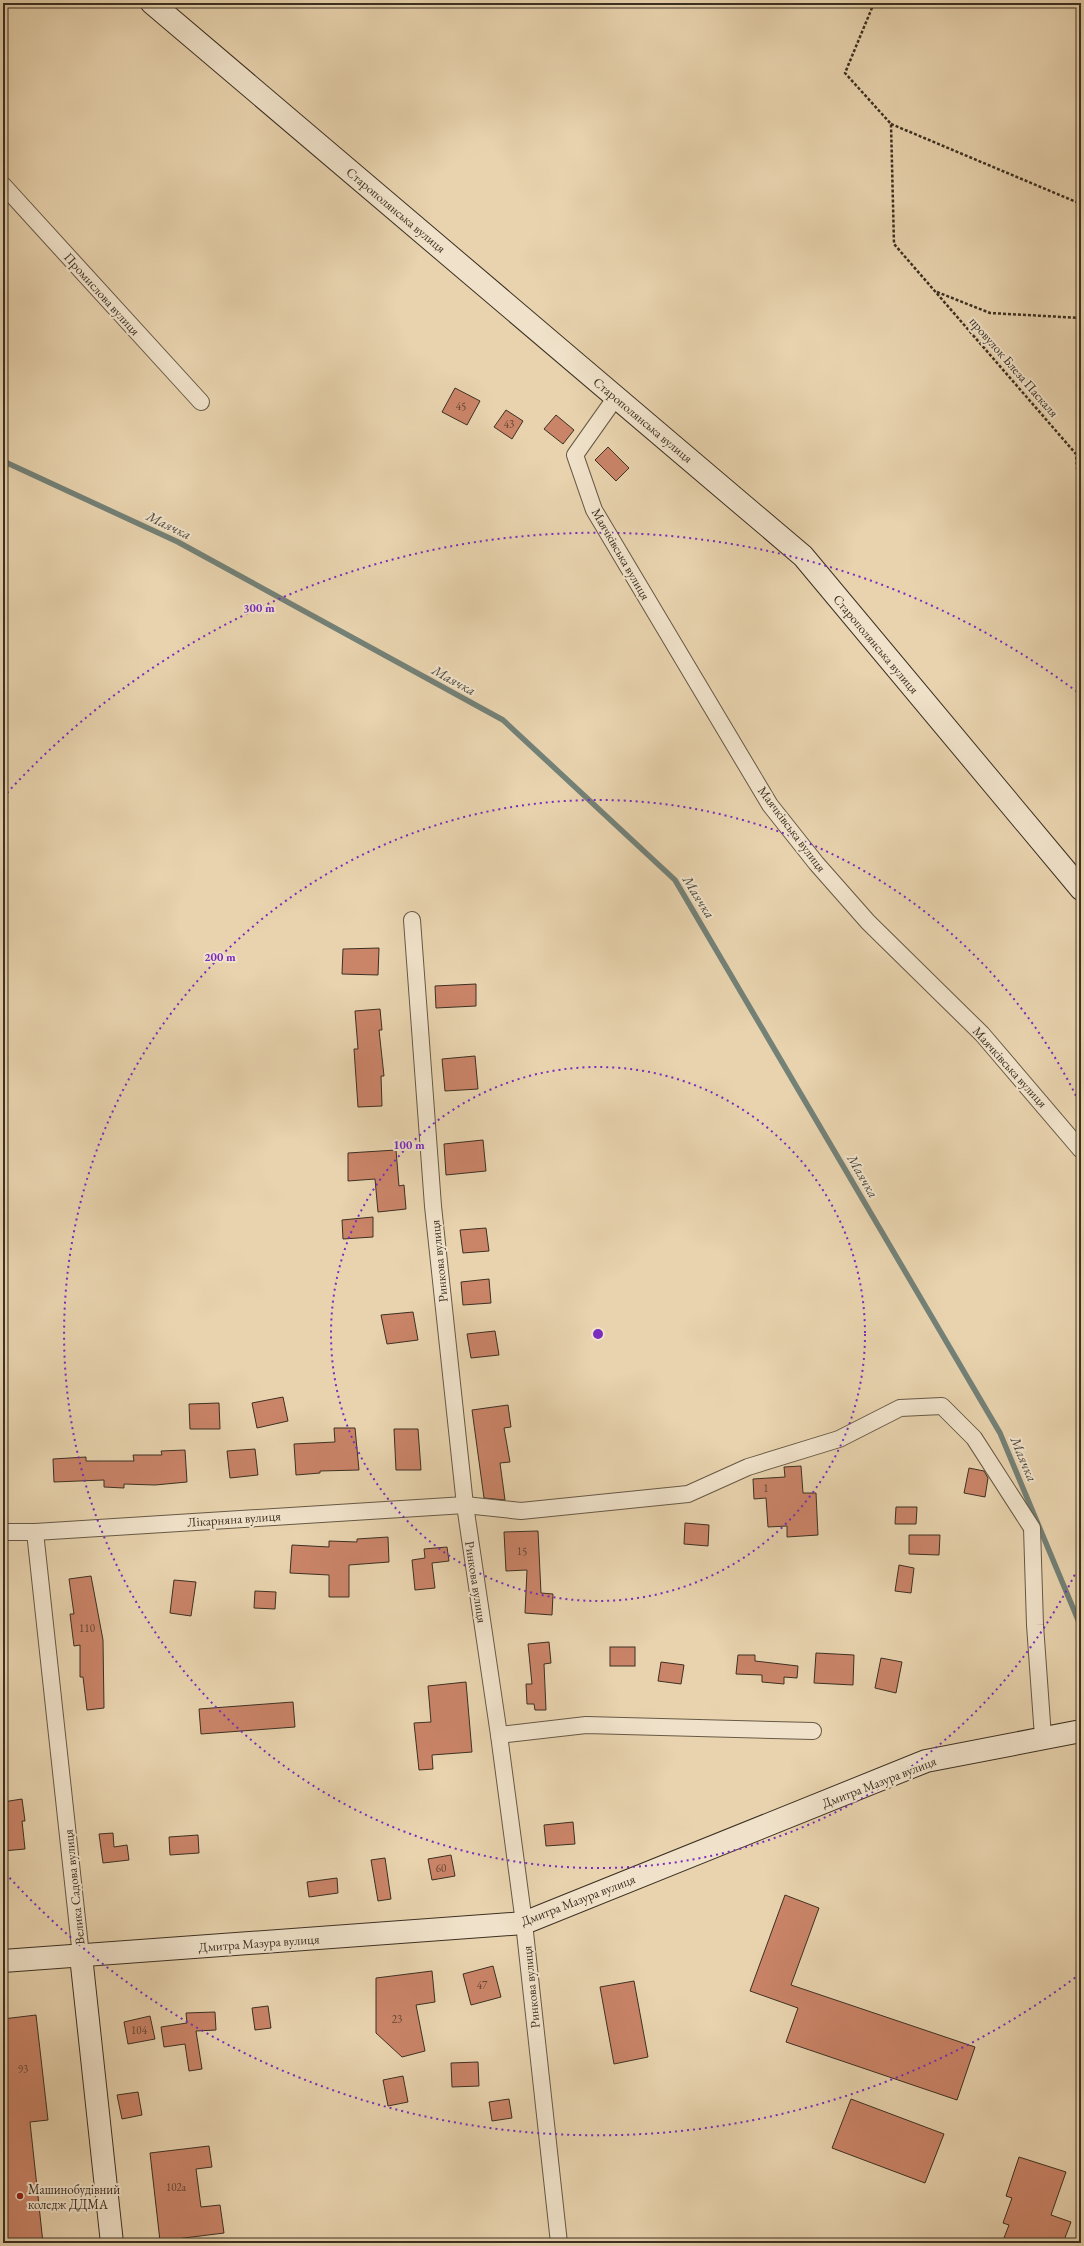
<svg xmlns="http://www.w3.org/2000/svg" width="1084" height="2246" font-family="'EB Garamond',serif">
<rect width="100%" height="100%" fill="#e8d3ae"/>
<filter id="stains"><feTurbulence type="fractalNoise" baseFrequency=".005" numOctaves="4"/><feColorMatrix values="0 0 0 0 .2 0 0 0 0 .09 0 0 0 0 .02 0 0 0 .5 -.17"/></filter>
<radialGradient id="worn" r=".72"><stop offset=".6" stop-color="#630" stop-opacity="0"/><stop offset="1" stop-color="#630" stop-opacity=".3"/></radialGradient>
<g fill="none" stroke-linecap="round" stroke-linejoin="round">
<!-- stream -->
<path stroke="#738177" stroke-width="5.5" d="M 3,461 L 178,542 L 503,720 L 675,880 L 1000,1433 L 1081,1627"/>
</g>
<!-- building -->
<g fill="#ca8468" stroke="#3c3022">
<path d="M 455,388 L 480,401 L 467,425 L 442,412 Z"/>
<path d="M 506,410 L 523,421 L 512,439 L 494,427 Z"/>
<path d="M 556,415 L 574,430 L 563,444 L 544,429 Z"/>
<path d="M 608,447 L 629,468 L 616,481 L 595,460 Z"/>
<path d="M 379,948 L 378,975 L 342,974 L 343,949 Z"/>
<path d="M 476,984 L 476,1006 L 436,1008 L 435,986 Z"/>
<path d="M 380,1009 L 382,1030 L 379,1030 L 384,1076 L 381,1076 L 382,1106 L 358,1107 L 354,1049 L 358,1049 L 355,1011 Z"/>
<path d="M 475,1056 L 478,1089 L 445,1091 L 442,1059 Z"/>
<path d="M 483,1140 L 486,1171 L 446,1175 L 444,1144 Z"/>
<path d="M 396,1150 L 399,1186 L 404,1185 L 406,1209 L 378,1212 L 375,1179 L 348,1181 L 348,1153 Z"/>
<path d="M 373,1217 L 373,1237 L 343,1239 L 342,1220 Z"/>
<path d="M 486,1228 L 489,1251 L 463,1253 L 460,1230 Z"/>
<path d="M 489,1279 L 491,1303 L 463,1305 L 461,1282 Z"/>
<path d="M 413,1312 L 418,1340 L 387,1344 L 381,1315 Z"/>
<path d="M 495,1331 L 499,1355 L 471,1358 L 467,1334 Z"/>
<path d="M 283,1397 L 288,1421 L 257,1428 L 252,1403 Z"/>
<path d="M 219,1403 L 220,1429 L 190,1429 L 189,1404 Z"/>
<path d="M 508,1405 L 511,1427 L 504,1428 L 510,1462 L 500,1463 L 505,1500 L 484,1498 L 472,1410 Z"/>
<path d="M 334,1428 L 355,1428 L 359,1470 L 320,1471 L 320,1473 L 296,1475 L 294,1444 L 335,1442 Z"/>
<path d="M 394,1429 L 418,1429 L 421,1470 L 396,1470 Z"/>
<path d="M 255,1449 L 258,1475 L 230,1478 L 227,1451 Z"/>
<path d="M 185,1450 L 187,1482 L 155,1485 L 124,1484 L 124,1488 L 104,1487 L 104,1480 L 54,1482 L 53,1459 L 86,1457 L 86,1461 L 134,1461 L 133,1455 L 162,1455 L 161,1451 Z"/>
<path d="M 801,1466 L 803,1493 L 816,1493 L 818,1535 L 787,1537 L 787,1526 L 768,1527 L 766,1498 L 754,1499 L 753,1479 L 785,1477 L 784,1467 Z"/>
<path d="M 969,1468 L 984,1471 L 988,1478 L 985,1497 L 964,1493 Z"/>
<path d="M 896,1507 L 917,1507 L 916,1524 L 895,1524 Z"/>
<path d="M 685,1523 L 709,1525 L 708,1546 L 684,1544 Z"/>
<path d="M 538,1531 L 541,1593 L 553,1594 L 552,1615 L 525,1613 L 527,1570 L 506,1571 L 504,1532 Z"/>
<path d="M 909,1535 L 940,1535 L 939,1555 L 909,1554 Z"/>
<path d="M 388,1537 L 389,1562 L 349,1565 L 349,1597 L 329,1597 L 329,1575 L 290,1573 L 292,1545 L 329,1547 L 329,1541 L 357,1542 L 357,1539 Z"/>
<path d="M 447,1547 L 449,1561 L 432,1563 L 435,1588 L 415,1590 L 412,1560 L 425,1558 L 424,1549 Z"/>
<path d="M 899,1565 L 914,1568 L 911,1593 L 895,1591 Z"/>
<path d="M 91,1576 L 103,1640 L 104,1708 L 87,1710 L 83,1677 L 80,1677 L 80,1645 L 74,1646 L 70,1614 L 74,1614 L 69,1579 Z"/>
<path d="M 174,1580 L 196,1582 L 191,1616 L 170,1613 Z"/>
<path d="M 255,1591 L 276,1592 L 275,1609 L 254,1608 Z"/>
<path d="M 549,1642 L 551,1663 L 544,1664 L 546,1710 L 535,1710 L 534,1704 L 527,1704 L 526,1684 L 532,1684 L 528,1644 Z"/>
<rect x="610" y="1647" width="25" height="19"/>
<path d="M 816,1653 L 854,1655 L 853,1685 L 814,1683 Z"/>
<path d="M 738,1655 L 755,1655 L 755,1661 L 798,1666 L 797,1678 L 784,1677 L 784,1684 L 762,1682 L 762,1675 L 736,1674 Z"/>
<path d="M 881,1658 L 902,1662 L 896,1693 L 875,1688 Z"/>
<path d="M 661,1662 L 684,1665 L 681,1684 L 658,1681 Z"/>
<path d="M 466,1682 L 472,1752 L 432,1755 L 433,1769 L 419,1770 L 414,1723 L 431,1722 L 428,1686 Z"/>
<path d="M 293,1702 L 295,1727 L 201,1734 L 199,1709 Z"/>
<path d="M 22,1799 L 25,1821 L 22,1821 L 25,1849 L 3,1851 L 3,1802 Z"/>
<path d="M 573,1822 L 575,1844 L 546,1846 L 544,1825 Z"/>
<path d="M 113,1833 L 114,1847 L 127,1845 L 129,1860 L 103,1863 L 99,1834 Z"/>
<path d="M 198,1835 L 199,1853 L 170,1855 L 169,1837 Z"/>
<path d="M 451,1855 L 455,1876 L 432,1880 L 428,1859 Z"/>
<path d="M 385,1858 L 391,1899 L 378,1901 L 371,1860 Z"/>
<path d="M 337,1878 L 338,1893 L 309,1897 L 307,1882 Z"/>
<path d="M 785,1895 L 819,1908 L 791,1985 L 975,2047 L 957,2100 L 786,2042 L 798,2008 L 750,1991 Z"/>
<path d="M 493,1966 L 501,1997 L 471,2005 L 463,1974 Z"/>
<path d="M 432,1971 L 435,2002 L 416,2005 L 425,2051 L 402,2057 L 376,2033 L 376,1978 Z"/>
<path d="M 634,1981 L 648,2057 L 614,2064 L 600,1987 Z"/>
<path d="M 268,2006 L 271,2028 L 255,2030 L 252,2008 Z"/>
<path d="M 215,2012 L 216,2030 L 196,2031 L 202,2069 L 189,2071 L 185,2044 L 164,2047 L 161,2027 L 187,2023 L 186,2013 Z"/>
<path d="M 36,2015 L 48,2120 L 30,2122 L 43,2243 L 3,2243 L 3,2019 Z"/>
<path d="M 150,2016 L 155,2039 L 128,2044 L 124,2022 Z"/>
<path d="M 478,2062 L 479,2086 L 452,2087 L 451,2063 Z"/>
<path d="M 403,2076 L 408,2102 L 388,2106 L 383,2080 Z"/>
<path d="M 138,2092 L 142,2115 L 122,2119 L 117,2095 Z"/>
<path d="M 509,2099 L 512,2118 L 492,2121 L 489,2102 Z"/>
<path d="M 851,2099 L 944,2134 L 925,2183 L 832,2148 Z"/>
<path d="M 209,2146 L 212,2167 L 196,2169 L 201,2207 L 220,2205 L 224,2233 L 160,2241 L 150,2153 Z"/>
<path d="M 1019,2157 L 1066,2172 L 1051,2215 L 1071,2222 L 1063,2243 L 1002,2243 L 1009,2225 L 1003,2223 L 1012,2198 L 1006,2196 Z"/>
</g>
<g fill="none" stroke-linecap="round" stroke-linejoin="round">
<!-- street casing -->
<g stroke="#675945" stroke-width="18">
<g id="street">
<path d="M 3,185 L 201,402"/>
<path d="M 616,397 L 575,455 L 594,510 L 770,805 L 816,863 L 868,922 L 982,1034 L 1081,1150"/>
<path d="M 412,920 L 433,1206 L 465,1505 L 499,1735 L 524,1923 L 559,2243"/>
<path d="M 3,1532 L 35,1532 L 465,1505 L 521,1511 L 688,1494 L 748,1467 L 839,1439 L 900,1408 L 942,1406 L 974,1438 L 1032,1528 L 1035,1625 L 1043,1737"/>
<path d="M 35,1532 L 81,1956"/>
<path d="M 499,1735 L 586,1725 L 813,1731"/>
</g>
</g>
<!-- secondary casing -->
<g stroke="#3c3022" stroke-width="24">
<g id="secondary">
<path d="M 152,3 L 803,556 L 1081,889"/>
<path d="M 81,1956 L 112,2243"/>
<path d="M 3,1961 L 524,1923 L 926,1761 L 1081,1731"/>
</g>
</g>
<!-- path -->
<g stroke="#3c3022" stroke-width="2.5" stroke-dasharray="3 2" stroke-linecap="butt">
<path d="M 874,3 L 845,73 L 891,124 L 894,244 L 1076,454 L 1081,527"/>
<path d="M 891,124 L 1081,204"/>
<path d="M 937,292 L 990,313 L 1081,318"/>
</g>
<!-- street -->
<use href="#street" stroke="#f0e2ca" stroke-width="16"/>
<!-- secondary -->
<use href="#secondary" stroke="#f0e2ca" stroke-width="22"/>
</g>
<!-- distance rings -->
<g fill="none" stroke="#7b2cbf" stroke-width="2" stroke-dasharray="2 4">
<circle cx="598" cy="1334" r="267"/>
<path d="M1080 1564A534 534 0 1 1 1080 1104"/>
<path d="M1080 1974A801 801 0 0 1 7 1875M7 793A801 801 0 0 1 1080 694"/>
</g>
<!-- markers -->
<circle fill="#8f2418" stroke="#f0e2ca" stroke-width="1.5" cx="20" cy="2196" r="4"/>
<g text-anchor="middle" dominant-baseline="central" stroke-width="4" stroke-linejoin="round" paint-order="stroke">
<!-- number labels -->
<g font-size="11" fill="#604534">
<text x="461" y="406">45</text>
<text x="509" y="424">43</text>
<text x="766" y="1488">1</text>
<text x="522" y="1551">15</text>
<text x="87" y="1628">110</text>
<text x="441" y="1868">60</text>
<text x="482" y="1985">47</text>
<text x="397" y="2019">23</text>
<text x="139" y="2030">104</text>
<text x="23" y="2069">93</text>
<text x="176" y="2187">102а</text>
</g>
<!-- street labels -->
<g font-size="13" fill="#3c3022" stroke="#f0e2ca">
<text transform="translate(396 210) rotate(40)">Старополянська вулиця</text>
<text transform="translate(102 294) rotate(48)">Промислова вулиця</text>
<text transform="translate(1014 367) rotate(49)">провулок Блеза Паскаля</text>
<text transform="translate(643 420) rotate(40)">Старополянська вулиця</text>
<text transform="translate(621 554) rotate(60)">Маячківська вулиця</text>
<text transform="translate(876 644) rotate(50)">Старополянська вулиця</text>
<text transform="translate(792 829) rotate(53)">Маячківська вулиця</text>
<text transform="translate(1010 1067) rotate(48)">Маячківська вулиця</text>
<text transform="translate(439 1261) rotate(-96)">Ринкова вулиця</text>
<text transform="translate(234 1519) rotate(-4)">Лікарняна вулиця</text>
<text transform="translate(476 1582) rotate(81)">Ринкова вулиця</text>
<text transform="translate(879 1782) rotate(-21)">Дмитра Мазура вулиця</text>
<text transform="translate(74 1887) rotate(-96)">Велика Садова вулиця</text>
<text transform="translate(578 1900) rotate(-21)">Дмитра Мазура вулиця</text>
<text transform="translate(259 1943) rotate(-4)">Дмитра Мазура вулиця</text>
<text transform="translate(531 1987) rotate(-96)">Ринкова вулиця</text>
</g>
<!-- poi labels -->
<g font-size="13" fill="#3c3022" stroke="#f0e2ca" text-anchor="start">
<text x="28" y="2189">Машинобудівний<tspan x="28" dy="15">коледж ДДМА</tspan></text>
</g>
<!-- water labels -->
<g font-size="14" font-style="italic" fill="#4e4b3e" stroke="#f0e2ca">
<text transform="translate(169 525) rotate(26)">Маячка</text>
<text transform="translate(454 680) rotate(29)">Маячка</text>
<text transform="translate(699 897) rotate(58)">Маячка</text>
<text transform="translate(863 1176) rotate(60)">Маячка</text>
<text transform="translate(1024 1459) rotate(67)">Маячка</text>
</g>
</g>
<circle cx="598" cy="1334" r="6" fill="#7b2cbf" stroke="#f0e2ca" stroke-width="2"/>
<g font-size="12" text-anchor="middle" font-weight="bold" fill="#7b2cbf" stroke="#f0e2ca" stroke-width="4" stroke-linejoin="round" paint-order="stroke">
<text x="259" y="612">300 m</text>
<text x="220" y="961">200 m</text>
<text x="409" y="1149">100 m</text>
</g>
<!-- margin -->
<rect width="1084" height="2246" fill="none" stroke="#e8d3ae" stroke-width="16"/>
<rect x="4" y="4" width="1076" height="2238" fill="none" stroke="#3c3022" stroke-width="2"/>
<rect x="8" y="8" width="1068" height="2230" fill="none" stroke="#3c3022"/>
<rect width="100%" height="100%" filter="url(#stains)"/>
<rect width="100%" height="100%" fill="url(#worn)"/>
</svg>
